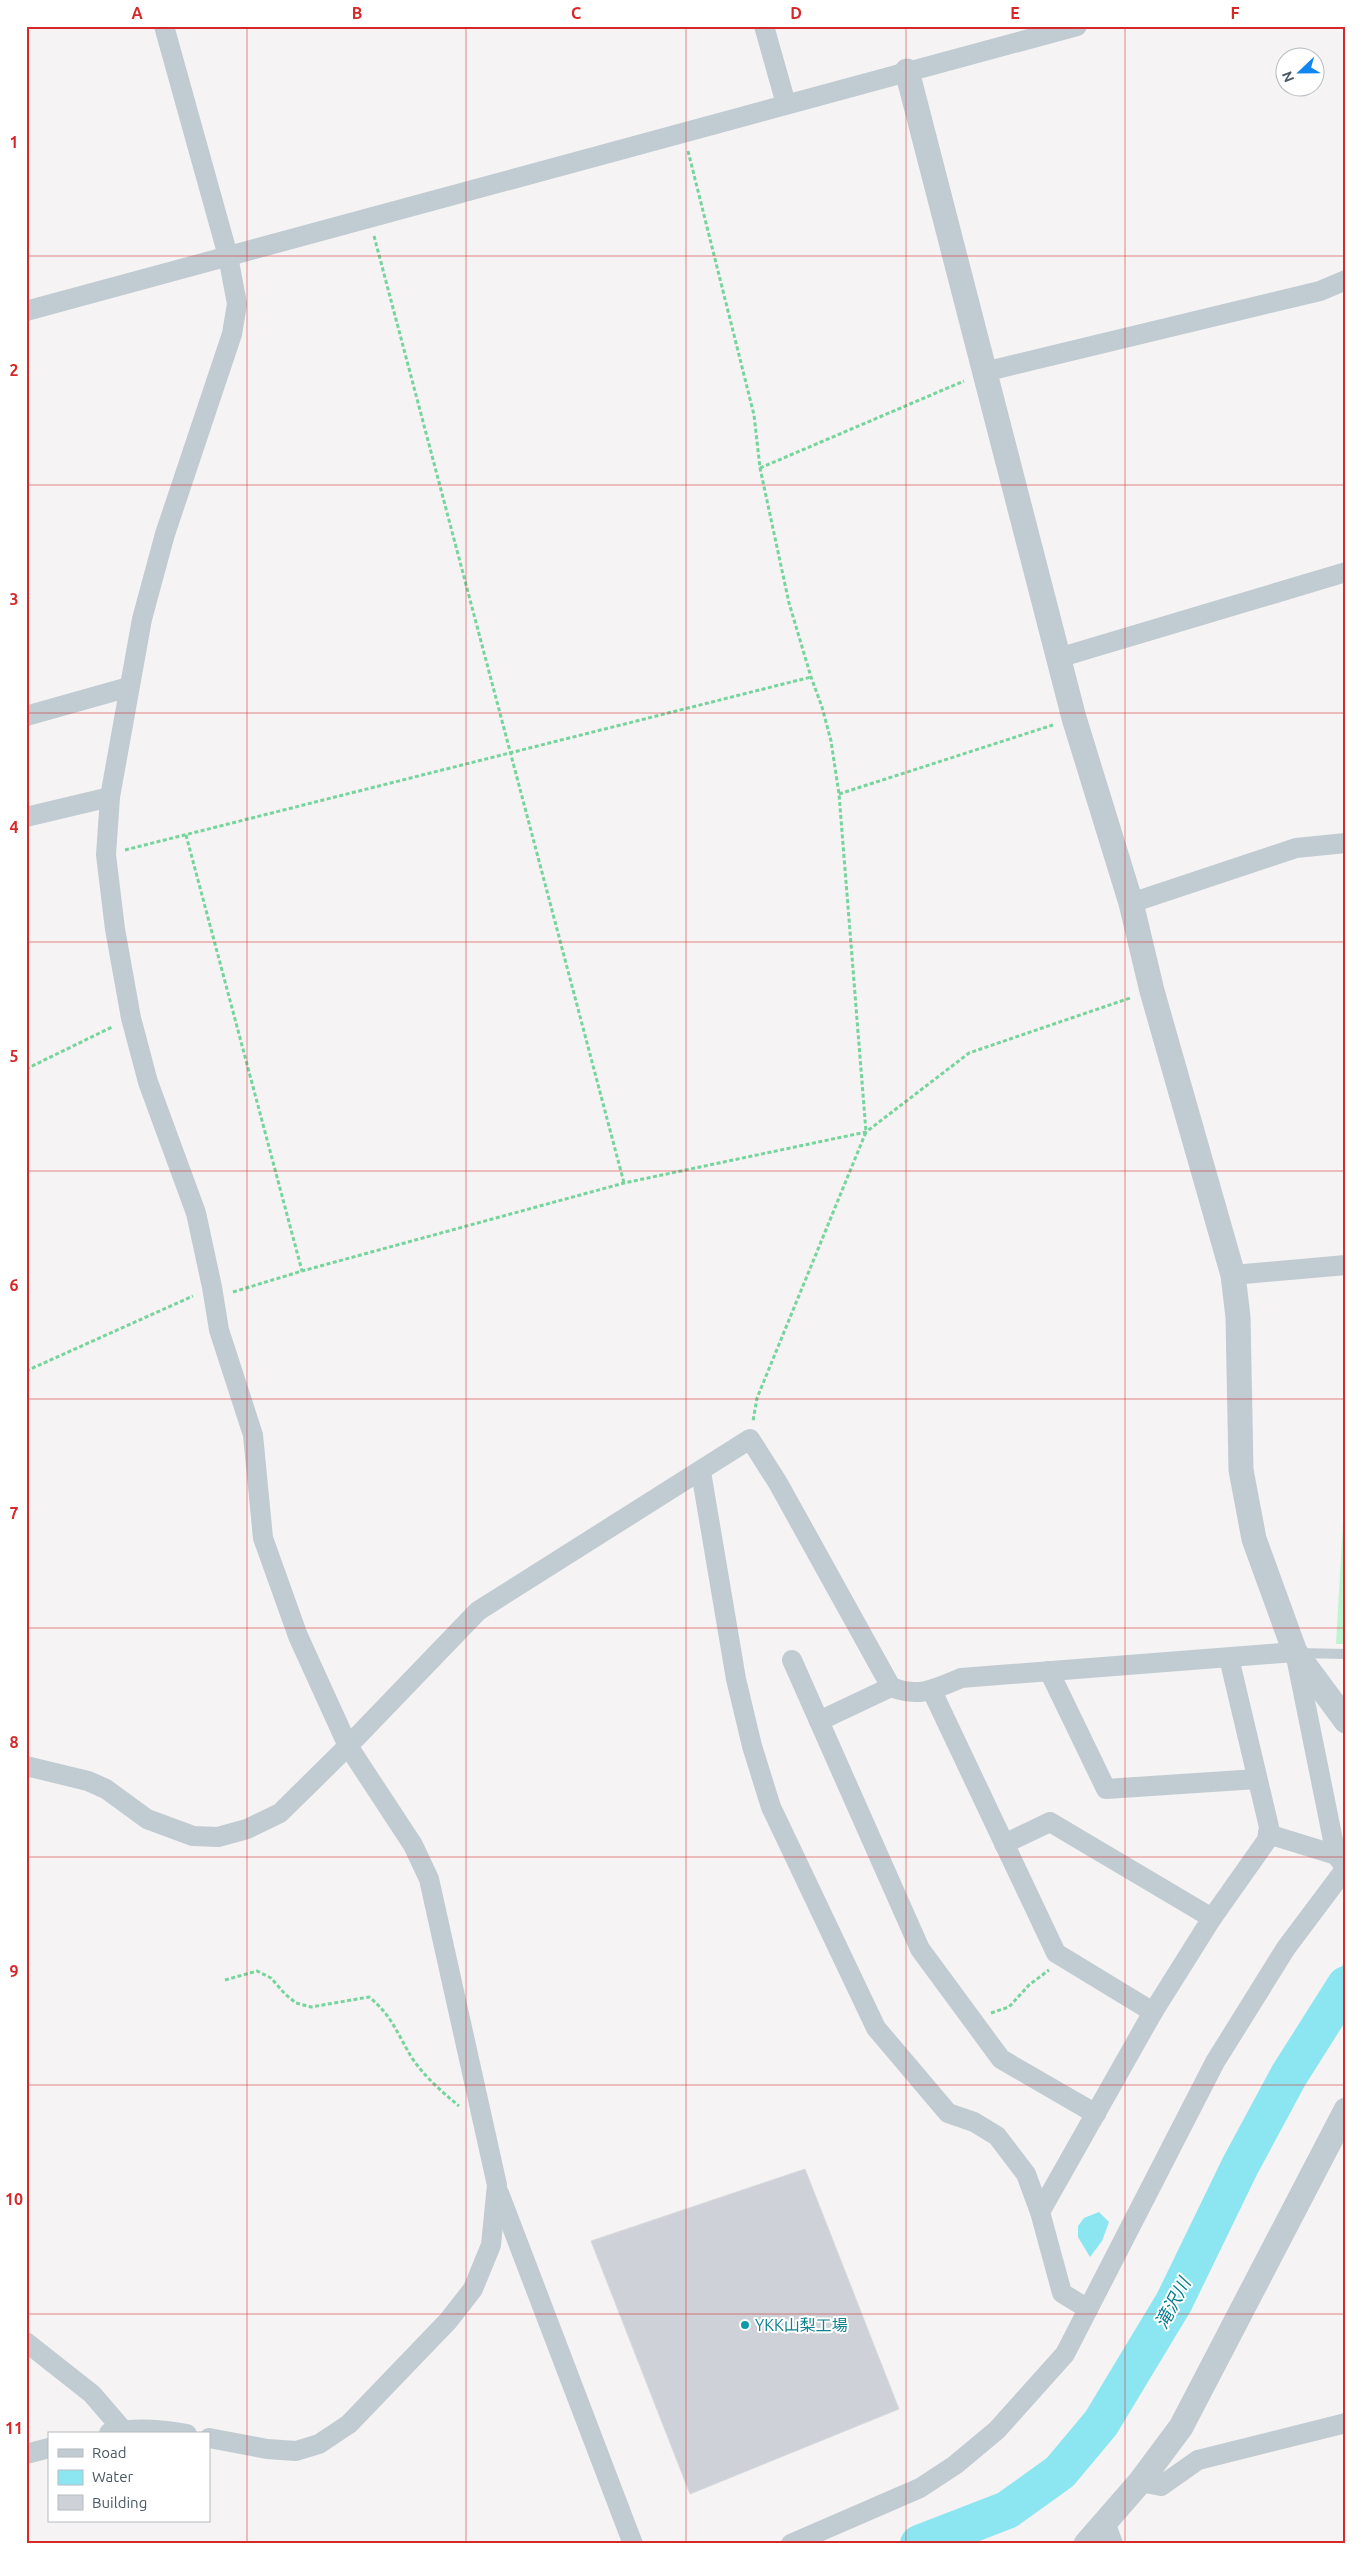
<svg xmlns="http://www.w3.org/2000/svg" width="1372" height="2570" font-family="Ubuntu,'Noto Sans JP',sans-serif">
<rect width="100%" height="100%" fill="#f5f3f3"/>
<!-- green -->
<path fill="#c0f3d0" d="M 1344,1505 L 1346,1505 L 1346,1644 L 1336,1644 Z"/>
<!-- water -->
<g fill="#8be6f2">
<path d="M 1346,1960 L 1346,2002 L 1329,2028 L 1295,2092 L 1271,2082 L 1299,2032 Z"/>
<path d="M 1099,2212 L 1109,2222 L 1102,2241 L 1090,2257 L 1078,2237 L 1078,2226 L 1084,2218 Z"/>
</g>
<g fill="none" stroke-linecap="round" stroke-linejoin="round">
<!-- river -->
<path stroke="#8be6f2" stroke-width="38" d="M 919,2544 L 1007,2510 L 1060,2472 L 1101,2423 L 1174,2302 L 1240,2166 L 1289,2075 L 1346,1985"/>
</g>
<!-- building -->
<path fill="#ced2d8" stroke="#d6d9de" d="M 805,2169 L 899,2409 L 690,2494 L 591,2241 Z"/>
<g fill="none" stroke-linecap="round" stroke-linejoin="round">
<!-- path -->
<g stroke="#76d49d" stroke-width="3" stroke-dasharray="4 2.5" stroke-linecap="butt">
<path d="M 688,151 L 754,415 L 760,468 L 789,603 L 811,677 L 822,707 L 831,741 L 839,794 L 866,1132 L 757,1398 L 753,1421"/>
<path d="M 374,236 L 624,1183"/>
<path d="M 760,468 L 964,381"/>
<path d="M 839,794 L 1053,725"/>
<path d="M 186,835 L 302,1271"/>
<path d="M 125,850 L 811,677"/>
<path d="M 26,1069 L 112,1027"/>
<path d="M 233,1292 L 302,1271 L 624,1183 L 866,1132 L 969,1053 L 1130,998"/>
<path d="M 26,1371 L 193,1296"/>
<path d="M 225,1980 L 257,1971 L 271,1978 L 285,1994 L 296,2003 L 311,2007 L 369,1997 C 391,2014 398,2035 412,2058 C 424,2076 442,2092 459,2106"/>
<path d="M 991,2013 L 1009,2007 L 1029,1985 L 1049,1970"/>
</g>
<!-- service -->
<path stroke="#c0cbd2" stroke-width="10" d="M 1298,1653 L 1346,1654"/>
<!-- minor -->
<g stroke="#c0cbd2" stroke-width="20">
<path d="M 164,26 L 228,256 L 237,304 L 232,334 L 165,534 L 142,619 L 110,797 L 106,855 L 115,929 L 131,1018 L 148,1082 L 196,1213 L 212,1287 L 219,1330 L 253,1435 L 263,1538 L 298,1636 L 348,1746 L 413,1845 L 429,1879 L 497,2185 L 491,2245 L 473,2289 L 448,2321 L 349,2424 L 319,2444 L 296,2451 L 267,2449 L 209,2438"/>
<path d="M 764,26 L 786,104"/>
<path d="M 26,311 L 1077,26"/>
<path d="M 984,372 L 1320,291 L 1346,280"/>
<path d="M 1058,658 L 1346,572"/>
<path d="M 26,716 L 129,687"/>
<path d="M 26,817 L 110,797"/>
<path d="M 1131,903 L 1296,848 L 1346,843"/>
<path d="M 1233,1275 L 1346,1265"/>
<path d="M 701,1472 L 736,1679 L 752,1746 L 771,1807 L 876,2028 L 948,2113 L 974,2122 L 997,2136 L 1026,2174 L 1040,2212 L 1062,2293 L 1088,2309"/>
<path d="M 792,1660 L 920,1949 L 1001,2059 L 1096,2114"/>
<path d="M 1049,1671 L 1106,1789 L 1257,1779"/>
<path d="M 932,1691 L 1056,1953 L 1153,2012"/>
<path d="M 819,1721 L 891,1687"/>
<path d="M 26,1766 L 88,1781 L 106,1789 L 147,1819 L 193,1836 L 218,1837 L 247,1829 L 280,1813 L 348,1746 L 478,1611 L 750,1439 L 778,1483 L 891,1687 C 919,1698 935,1689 961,1678 L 1295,1652 L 1336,1855"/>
<path d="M 1268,1834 L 1336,1855 L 1343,1864"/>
<path d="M 1004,1844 L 1050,1822 L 1212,1918"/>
<path d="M 499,2193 L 633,2544"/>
<path d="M 1040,2212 L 1153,2012 L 1212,1918 L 1267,1840 L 1269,1827 L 1229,1658"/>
<path d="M 26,2342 L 92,2394 L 123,2430"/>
<path d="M 109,2433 C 135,2427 161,2429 187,2434"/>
<path d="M 26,2454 L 49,2448"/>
<path d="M 1140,2482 L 1161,2486 L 1198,2460 L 1346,2423"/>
<path d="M 1105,2522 L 1113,2544"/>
<path d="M 791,2544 L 920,2488 L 955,2465 L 997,2430 L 1065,2354 L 1215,2062 L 1286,1948 L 1346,1868"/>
</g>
<!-- tertiary -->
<g stroke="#c0cbd2" stroke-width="25">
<path d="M 907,71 L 1074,718 L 1131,903 L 1152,991 L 1233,1275 L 1238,1317 L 1241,1470 L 1254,1539 L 1295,1652 L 1346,1721"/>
<path d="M 1086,2544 L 1140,2482 L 1181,2427 L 1346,2110"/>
</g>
</g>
<!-- grid -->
<path fill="none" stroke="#d62828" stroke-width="1" stroke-opacity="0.55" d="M 247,26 L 247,2544M 466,26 L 466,2544M 686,26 L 686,2544M 906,26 L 906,2544M 1125,26 L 1125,2544M 26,256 L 1346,256M 26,485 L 1346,485M 26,713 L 1346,713M 26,942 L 1346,942M 26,1171 L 1346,1171M 26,1399 L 1346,1399M 26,1628 L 1346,1628M 26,1857 L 1346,1857M 26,2085 L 1346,2085M 26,2314 L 1346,2314"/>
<!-- markers -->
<circle fill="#0f9aa8" stroke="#fff" stroke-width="2" cx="745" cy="2325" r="5"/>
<g text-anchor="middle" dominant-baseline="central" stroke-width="4" stroke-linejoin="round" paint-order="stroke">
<!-- culture labels -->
<g font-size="16" fill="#0d838f" stroke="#fff" text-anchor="start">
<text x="755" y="2325">YKK山梨工場</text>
</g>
<!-- water labels -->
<g font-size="18" font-style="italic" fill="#077e90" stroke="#fff">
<text transform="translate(1172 2303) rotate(-62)">滝沢川</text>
</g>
</g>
<!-- border -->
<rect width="1372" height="2570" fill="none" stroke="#ffffff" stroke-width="55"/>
<!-- legend -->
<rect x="48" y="2432" width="162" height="90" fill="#ffffff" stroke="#b6bcc0"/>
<rect x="58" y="2449" width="25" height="8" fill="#c0cbd2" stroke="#b6bcc0"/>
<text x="92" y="2458" font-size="15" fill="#495862">Road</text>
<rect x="58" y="2470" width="25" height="15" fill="#8be6f2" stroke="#b6bcc0"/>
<text x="92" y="2482" font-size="15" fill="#495862">Water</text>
<rect x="58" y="2495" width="25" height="15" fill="#ced2d8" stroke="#b6bcc0"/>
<text x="92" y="2508" font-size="15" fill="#495862">Building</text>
<!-- north arrow -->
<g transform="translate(1300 72) rotate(248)"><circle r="24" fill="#ffffff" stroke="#b6bcc0"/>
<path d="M0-4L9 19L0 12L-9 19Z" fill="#1086f1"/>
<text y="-8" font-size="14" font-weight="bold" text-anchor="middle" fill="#495862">N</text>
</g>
<rect x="28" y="28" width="1316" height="2514" fill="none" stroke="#d62828" stroke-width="2"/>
<g font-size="16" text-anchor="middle" font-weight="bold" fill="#d62828">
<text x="137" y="19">A</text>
<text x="357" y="19">B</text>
<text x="576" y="19">C</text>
<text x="796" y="19">D</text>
<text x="1015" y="19">E</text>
<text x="1235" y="19">F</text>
<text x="14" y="148">1</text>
<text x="14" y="376">2</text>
<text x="14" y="605">3</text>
<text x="14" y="833">4</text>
<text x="14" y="1062">5</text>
<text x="14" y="1291">6</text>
<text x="14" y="1519">7</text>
<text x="14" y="1748">8</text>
<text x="14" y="1977">9</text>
<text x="14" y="2205">10</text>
<text x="14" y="2434">11</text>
</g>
</svg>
